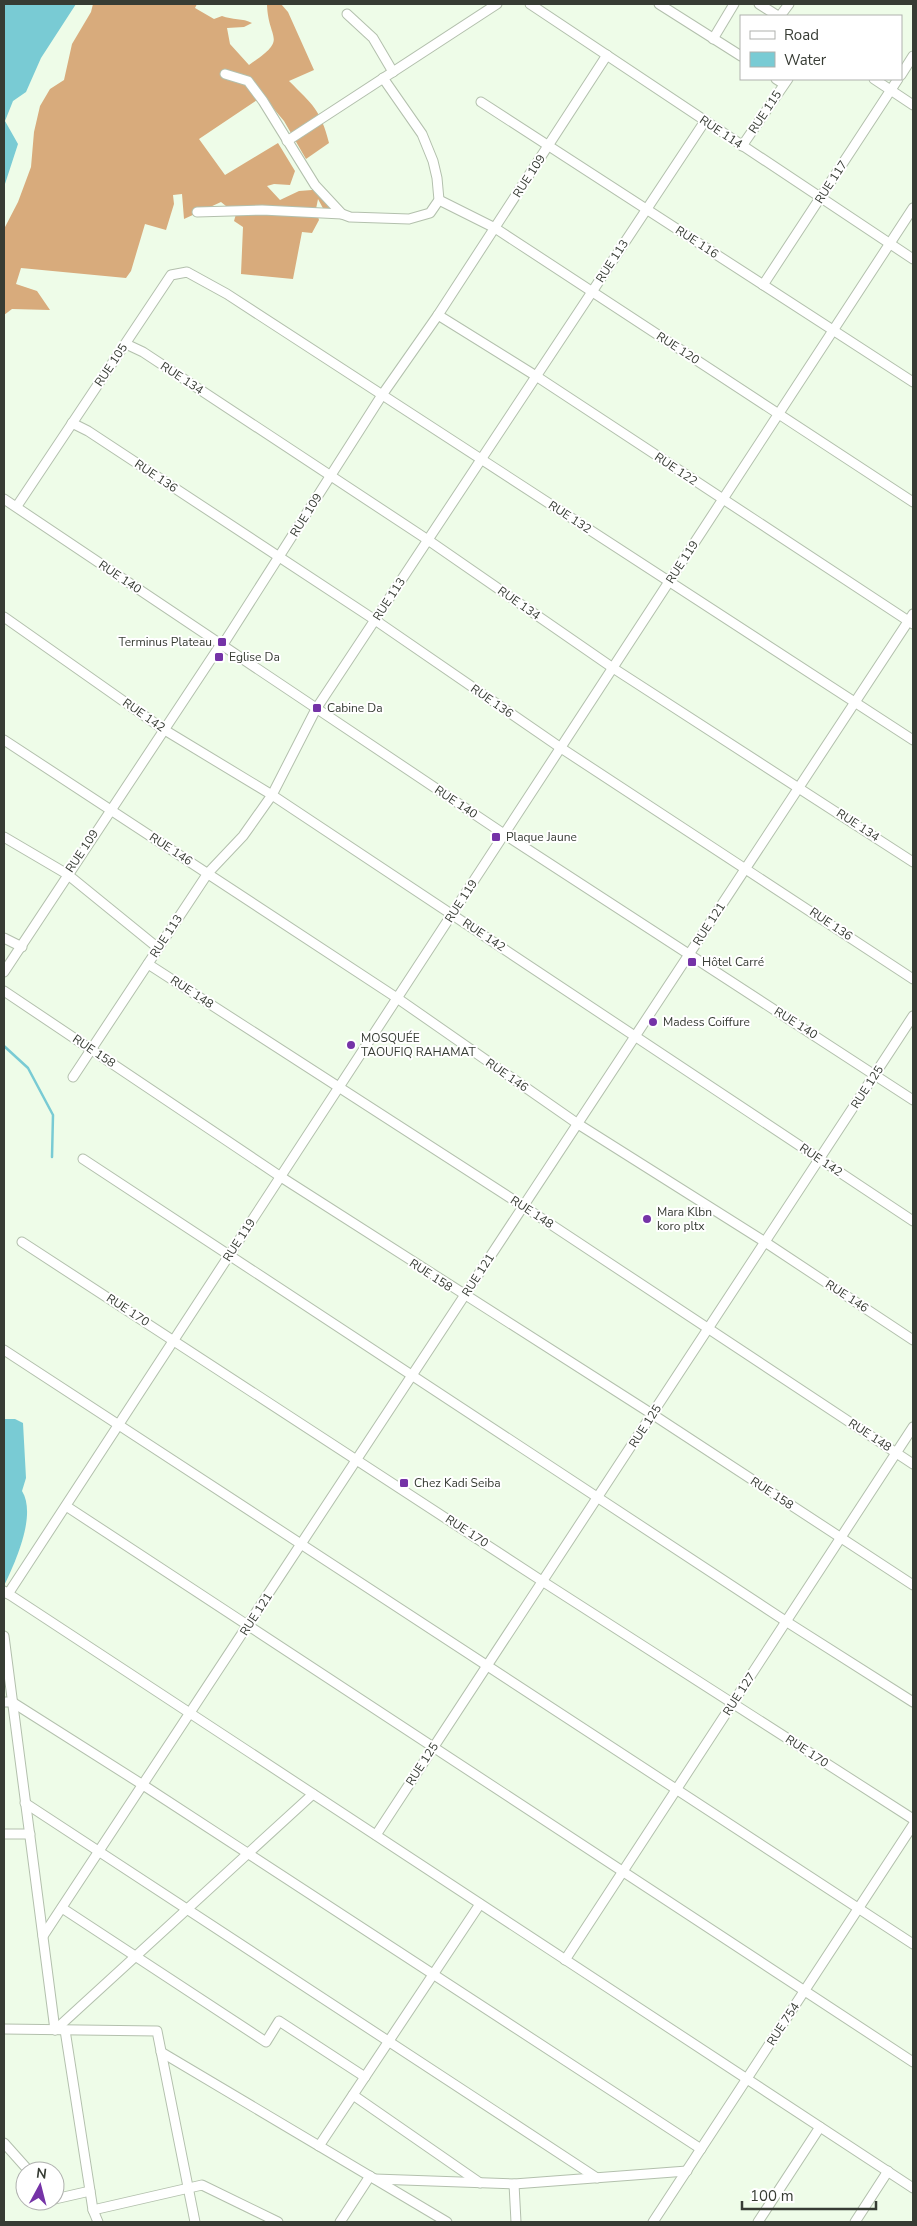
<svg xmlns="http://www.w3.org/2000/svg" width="917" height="2226" font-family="'Nunito Sans',sans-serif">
<rect width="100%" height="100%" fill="#eefce8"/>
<!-- forest -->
<path fill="#d8ab7c" d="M 93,4 L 197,4 L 195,8 L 214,19 L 222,16 C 232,20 243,18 252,23 L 244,27 L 227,28 L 230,44 L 249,65 C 290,37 268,42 267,4 L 281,4 L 288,12 L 314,70 L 289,81 C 312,104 321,110 329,143 L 306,159 L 284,121 L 263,96 L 199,139 L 225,175 L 278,143 L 295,171 L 290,185 L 274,184 L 267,186 L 280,200 L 299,191 L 325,189 L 341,217 L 325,212 L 318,199 L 316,209 L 319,220 L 312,233 L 302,232 L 293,279 L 241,274 L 243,227 L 234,221 L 236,214 L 221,202 L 184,219 L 182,194 L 173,195 L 174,204 L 166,230 L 145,224 L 131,271 L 126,278 L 21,268 L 16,284 L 37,291 L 50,310 L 12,309 L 4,315 L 4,229 L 18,202 L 31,167 L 34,132 L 40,106 L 50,89 L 64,80 L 72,44 L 91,12 Z"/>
<!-- water -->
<g fill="#79cbd4">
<path d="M 4,4 L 76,4 L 41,58 L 26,92 L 13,101 L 5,121 L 18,144 L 4,187 Z"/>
<path d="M 4,1419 L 15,1419 L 23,1423 L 26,1478 L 22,1491 C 37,1515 15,1563 4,1586 Z"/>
</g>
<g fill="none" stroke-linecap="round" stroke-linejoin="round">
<!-- stream -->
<path stroke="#79cbd4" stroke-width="2.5" d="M 4,1046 L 28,1068 L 53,1115 L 52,1157"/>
<!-- minor casing -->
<g stroke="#b3c0ad" stroke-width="11">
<g id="minor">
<path d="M 530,4 L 913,259"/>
<path d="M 659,4 L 741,56"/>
<path d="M 759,4 L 778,16"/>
<path d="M 347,14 L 373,38 L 393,72"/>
<path d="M 780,16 L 789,4"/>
<path d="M 713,39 L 734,4"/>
<path d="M 225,74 L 248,81 L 263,101 L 315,185 L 342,214 L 350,217 L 409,219 L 430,213 L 439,200 L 437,178 L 433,161 L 422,134 L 383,78"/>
<path d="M 901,75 L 913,56"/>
<path d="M 776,79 L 784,84"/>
<path d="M 874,79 L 913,105"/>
<path d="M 481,102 L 913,382"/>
<path d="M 287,141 L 497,4"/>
<path d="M 742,146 L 788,79"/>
<path d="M 439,200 L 495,228 L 913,502"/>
<path d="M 197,212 L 262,210 L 342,214"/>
<path d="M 763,285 L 898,79"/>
<path d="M 438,315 L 536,376 L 913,624"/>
<path d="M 126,344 L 143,352 L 428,540 L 613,668 L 913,862"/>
<path d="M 72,423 L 88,431 L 375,620 L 561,748 L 913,979"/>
<path d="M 4,499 L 504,834 L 913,1100"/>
<path d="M 17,506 L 171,275 L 187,272 L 227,294 L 913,740"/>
<path d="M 4,617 L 163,729 L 272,795 L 913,1221"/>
<path d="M 4,740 L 397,998 L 578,1124 L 765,1242 L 913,1340"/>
<path d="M 4,837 L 67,874 L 158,948"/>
<path d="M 4,938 L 22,947"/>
<path d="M 148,964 L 523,1206 L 913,1464"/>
<path d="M 4,972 L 219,647 L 222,646 L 382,395 L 438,315 L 607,55"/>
<path d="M 4,991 L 281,1177 L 652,1414 L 913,1585"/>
<path d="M 73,1077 L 208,873 L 243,836 L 272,795 L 316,709 L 705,121"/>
<path d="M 83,1159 L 787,1622 L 913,1702"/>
<path d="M 22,1242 L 542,1581 L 913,1819"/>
<path d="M 4,1350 L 913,1944"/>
<path d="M 66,1506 L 913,2062"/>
<path d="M 4,1591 L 913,2188"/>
<path d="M 8,1594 L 913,208"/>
<path d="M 4,1636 L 55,2030"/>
<path d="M 4,1702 L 12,1702 L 143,1785 L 701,2149"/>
<path d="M 25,1803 L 597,2178"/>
<path d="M 4,1834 L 30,1834"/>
<path d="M 376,1835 L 913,1016"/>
<path d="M 62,1908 L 266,2042 L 279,2021 L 365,2077"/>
<path d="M 43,1936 L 913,614"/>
<path d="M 565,1960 L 913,1427"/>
<path d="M 4,2029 L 157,2031 L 195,2222"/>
<path d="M 55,2030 L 313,1794"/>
<path d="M 65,2030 L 93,2210 L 98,2222"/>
<path d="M 161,2052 L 447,2222"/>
<path d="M 353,2095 L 480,2183"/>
<path d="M 4,2143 L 29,2171"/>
<path d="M 319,2146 L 480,1904"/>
<path d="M 375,2179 L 514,2184 L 687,2171"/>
<path d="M 514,2184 L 516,2222"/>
<path d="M 55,2199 L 90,2191"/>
<path d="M 93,2210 L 202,2185 L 278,2222"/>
<path d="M 340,2222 L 370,2176"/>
<path d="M 653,2222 L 913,1825"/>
<path d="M 758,2222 L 820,2127"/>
<path d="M 855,2222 L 888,2171"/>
</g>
</g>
<!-- minor -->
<use href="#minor" stroke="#fff" stroke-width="9"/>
</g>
<!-- markers -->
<g fill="#7533a7" stroke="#fff" stroke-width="2">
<rect x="217" y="637" width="10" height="10" rx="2.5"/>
<rect x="214" y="652" width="10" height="10" rx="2.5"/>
<rect x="312" y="703" width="10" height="10" rx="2.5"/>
<rect x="491" y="832" width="10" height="10" rx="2.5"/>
<rect x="687" y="957" width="10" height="10" rx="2.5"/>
<circle cx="653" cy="1022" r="5"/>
<circle cx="351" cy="1045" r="5"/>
<circle cx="647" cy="1219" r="5"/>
<rect x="399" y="1478" width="10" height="10" rx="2.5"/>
</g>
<g text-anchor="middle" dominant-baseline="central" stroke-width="4" stroke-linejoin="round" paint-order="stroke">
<!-- street labels -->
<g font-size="12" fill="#373c34" stroke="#fff">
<text transform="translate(765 112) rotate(-56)">RUE 115</text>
<text transform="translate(721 132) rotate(34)">RUE 114</text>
<text transform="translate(529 176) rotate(-57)">RUE 109</text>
<text transform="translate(831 182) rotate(-57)">RUE 117</text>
<text transform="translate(697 242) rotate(33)">RUE 116</text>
<text transform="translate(612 261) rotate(-57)">RUE 113</text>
<text transform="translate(678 348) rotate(33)">RUE 120</text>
<text transform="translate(111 365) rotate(-56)">RUE 105</text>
<text transform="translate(182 378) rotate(33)">RUE 134</text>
<text transform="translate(676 469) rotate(34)">RUE 122</text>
<text transform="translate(156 476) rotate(34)">RUE 136</text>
<text transform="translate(306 515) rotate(-58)">RUE 109</text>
<text transform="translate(570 517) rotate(33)">RUE 132</text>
<text transform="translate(682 562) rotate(-57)">RUE 119</text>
<text transform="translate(120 577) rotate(34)">RUE 140</text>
<text transform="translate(389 599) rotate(-57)">RUE 113</text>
<text transform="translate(519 603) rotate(35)">RUE 134</text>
<text transform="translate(492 701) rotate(35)">RUE 136</text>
<text transform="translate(144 715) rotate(35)">RUE 142</text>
<text transform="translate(456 802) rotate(34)">RUE 140</text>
<text transform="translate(858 825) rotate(33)">RUE 134</text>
<text transform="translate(171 849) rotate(33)">RUE 146</text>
<text transform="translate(82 851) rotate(-56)">RUE 109</text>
<text transform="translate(461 901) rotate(-57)">RUE 119</text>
<text transform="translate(709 924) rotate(-57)">RUE 121</text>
<text transform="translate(831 924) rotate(34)">RUE 136</text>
<text transform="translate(484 935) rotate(34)">RUE 142</text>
<text transform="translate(166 936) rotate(-57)">RUE 113</text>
<text transform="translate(192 992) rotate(33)">RUE 148</text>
<text transform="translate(796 1023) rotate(32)">RUE 140</text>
<text transform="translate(94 1051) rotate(34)">RUE 158</text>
<text transform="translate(507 1075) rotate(35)">RUE 146</text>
<text transform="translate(867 1087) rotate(-57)">RUE 125</text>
<text transform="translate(821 1160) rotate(34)">RUE 142</text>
<text transform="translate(532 1212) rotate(33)">RUE 148</text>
<text transform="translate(239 1240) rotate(-57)">RUE 119</text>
<text transform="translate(431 1275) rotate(33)">RUE 158</text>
<text transform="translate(478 1275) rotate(-57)">RUE 121</text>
<text transform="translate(847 1296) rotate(33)">RUE 146</text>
<text transform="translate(128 1310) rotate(33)">RUE 170</text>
<text transform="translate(645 1426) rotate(-57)">RUE 125</text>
<text transform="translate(870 1435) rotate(33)">RUE 148</text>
<text transform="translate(772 1493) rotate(33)">RUE 158</text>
<text transform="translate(467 1531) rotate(33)">RUE 170</text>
<text transform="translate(256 1614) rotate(-57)">RUE 121</text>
<text transform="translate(739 1694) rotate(-57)">RUE 127</text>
<text transform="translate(807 1751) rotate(33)">RUE 170</text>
<text transform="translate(422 1764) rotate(-57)">RUE 125</text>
<text transform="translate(783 2024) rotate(-57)">RUE 754</text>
</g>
<!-- poi labels -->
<g font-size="12" fill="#373c34" stroke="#fff" text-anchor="start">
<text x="212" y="642" text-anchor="end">Terminus Plateau</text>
<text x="229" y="657">Eglise Da</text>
<text x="327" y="708">Cabine Da</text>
<text x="506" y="837">Plaque Jaune</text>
<text x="702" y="962">Hôtel Carré</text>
<text x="663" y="1022">Madess Coiffure</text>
<text x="361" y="1038">MOSQUÉE<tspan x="361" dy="14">TAOUFIQ RAHAMAT</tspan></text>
<text x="657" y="1212">Mara Klbn<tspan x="657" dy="14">koro pltx</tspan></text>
<text x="414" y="1483">Chez Kadi Seiba</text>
</g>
</g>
<!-- border -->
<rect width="917" height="2226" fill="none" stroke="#373c34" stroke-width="10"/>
<!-- legend -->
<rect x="740" y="15" width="162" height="65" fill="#ffffff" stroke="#afb1ae"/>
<rect x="750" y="31" width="25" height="8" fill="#ffffff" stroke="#afb1ae"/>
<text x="784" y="40" font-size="15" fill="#373c34">Road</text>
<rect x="750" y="52" width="25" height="15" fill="#79cbd4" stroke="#afb1ae"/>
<text x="784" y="65" font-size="15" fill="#373c34">Water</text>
<!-- north arrow -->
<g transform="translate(40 2186) rotate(7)"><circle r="24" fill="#ffffff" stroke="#afb1ae"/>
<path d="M0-4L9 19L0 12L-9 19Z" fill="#7533a7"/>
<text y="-8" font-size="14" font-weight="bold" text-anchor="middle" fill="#373c34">N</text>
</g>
<!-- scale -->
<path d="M742 2201v8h134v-8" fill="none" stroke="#373c34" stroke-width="2.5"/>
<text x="750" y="2201" font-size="15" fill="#373c34" stroke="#ffffff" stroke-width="4" paint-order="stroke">100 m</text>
</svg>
